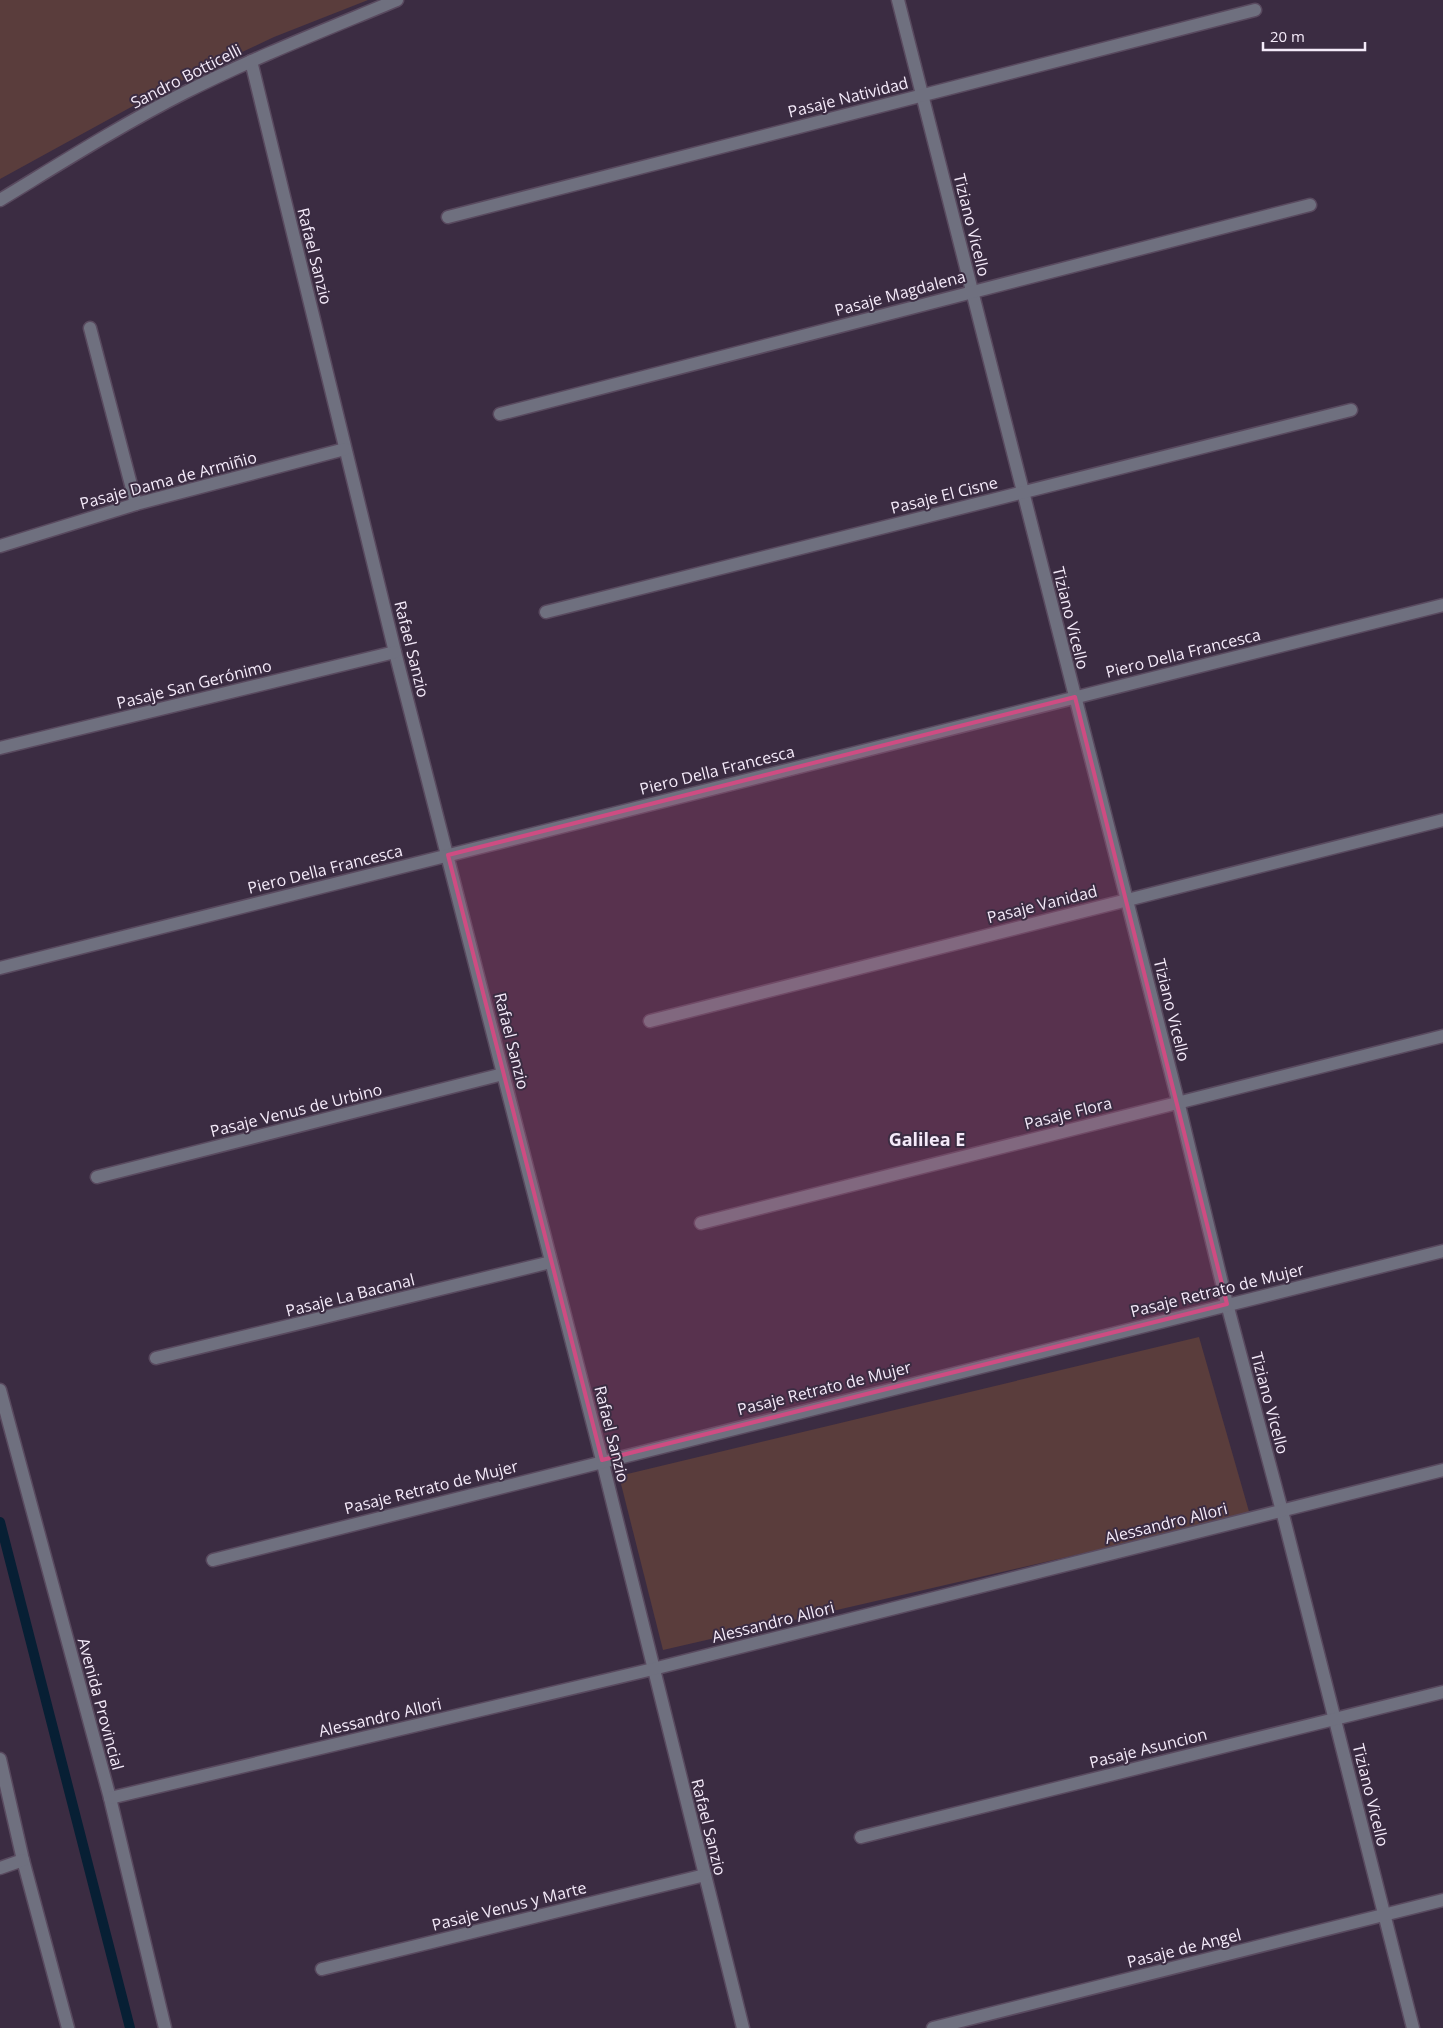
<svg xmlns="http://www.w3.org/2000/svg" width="1443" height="2028" font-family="'Open Sans',sans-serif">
<rect width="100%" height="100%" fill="#3b2c42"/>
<!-- green -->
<g fill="#5a3d3c">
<path d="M 0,0 L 368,0 L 274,37 L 164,89 L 0,179 Z"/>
<path d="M 1199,1337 L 1250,1515 L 663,1650 L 619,1476 Z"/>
</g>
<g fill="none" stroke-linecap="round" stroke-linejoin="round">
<!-- stream -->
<path stroke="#071f34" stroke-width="10" d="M 0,1522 L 130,2028"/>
<!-- minor casing -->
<g stroke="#594a5f" stroke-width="15">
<g id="minor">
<path d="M 898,0 L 1178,1101 L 1227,1304 L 1282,1511 L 1413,2028"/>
<path d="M 251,61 L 395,652 L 602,1460 L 743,2028"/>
<path d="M 0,200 C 61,163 121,125 184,93 C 253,58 325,30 397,0"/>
<path d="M 448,217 L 1255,10"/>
<path d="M 90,328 L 136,504"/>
<path d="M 500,414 L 1310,205"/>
<path d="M 0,546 L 136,504 L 345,449"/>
<path d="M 546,612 L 1351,410"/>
<path d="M 0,748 L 395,652"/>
<path d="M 0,968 L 1443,605"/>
<path d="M 650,1021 L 1443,820"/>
<path d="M 97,1177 L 503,1074"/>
<path d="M 701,1223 L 1443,1036"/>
<path d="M 156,1358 L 551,1262"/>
<path d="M 0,1390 L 110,1798 L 165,2028"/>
<path d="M 213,1560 L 1443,1251"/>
<path d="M 0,1759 L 23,1860 L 68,2028"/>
<path d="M 110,1798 L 653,1669 L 1443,1470"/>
<path d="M 861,1837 L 1443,1692"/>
<path d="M 0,1868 L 23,1860"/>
<path d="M 322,1969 L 705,1875"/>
<path d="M 933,2028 L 1443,1900"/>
</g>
</g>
<!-- minor -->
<use href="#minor" stroke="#6f707f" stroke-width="12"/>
</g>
<!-- marked area -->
<path fill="#ce4c82" fill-opacity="0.2" stroke="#ce4c82" stroke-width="4" stroke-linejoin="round" d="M 1075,697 L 1227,1304 L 602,1460 L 448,855 Z"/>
<g text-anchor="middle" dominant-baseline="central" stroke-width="4" stroke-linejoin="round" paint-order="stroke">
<!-- street labels -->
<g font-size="16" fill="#f4eaf9" stroke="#3b2c42">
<text transform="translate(186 76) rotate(-27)">Sandro Botticelli</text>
<text transform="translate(848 97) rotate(-14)">Pasaje Natividad</text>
<text transform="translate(972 225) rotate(76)">Tiziano Vicello</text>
<text transform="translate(315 256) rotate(76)">Rafael Sanzio</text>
<text transform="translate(900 293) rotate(-15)">Pasaje Magdalena</text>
<text transform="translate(168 480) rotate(-15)">Pasaje Dama de Armiñio</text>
<text transform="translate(944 495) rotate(-14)">Pasaje El Cisne</text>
<text transform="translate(1071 618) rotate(76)">Tiziano Vicello</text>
<text transform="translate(412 649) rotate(76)">Rafael Sanzio</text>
<text transform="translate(1183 653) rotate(-14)">Piero Della Francesca</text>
<text transform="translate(194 684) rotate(-14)">Pasaje San Gerónimo</text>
<text transform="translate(717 770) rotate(-14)">Piero Della Francesca</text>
<text transform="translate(325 869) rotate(-14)">Piero Della Francesca</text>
<text transform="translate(1042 904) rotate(-14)">Pasaje Vanidad</text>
<text transform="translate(1172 1010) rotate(76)">Tiziano Vicello</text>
<text transform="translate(512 1041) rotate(76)">Rafael Sanzio</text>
<text transform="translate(296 1110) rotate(-14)">Pasaje Venus de Urbino</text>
<text transform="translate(1068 1113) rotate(-14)">Pasaje Flora</text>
<text transform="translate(1217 1290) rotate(-14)">Pasaje Retrato de Mujer</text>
<text transform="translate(350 1295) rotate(-14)">Pasaje La Bacanal</text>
<text transform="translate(824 1388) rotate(-14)">Pasaje Retrato de Mujer</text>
<text transform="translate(1270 1403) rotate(75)">Tiziano Vicello</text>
<text transform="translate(612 1434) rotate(76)">Rafael Sanzio</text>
<text transform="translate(431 1487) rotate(-14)">Pasaje Retrato de Mujer</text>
<text transform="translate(1166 1523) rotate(-14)">Alessandro Allori</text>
<text transform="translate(773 1622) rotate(-14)">Alessandro Allori</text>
<text transform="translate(101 1704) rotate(75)">Avenida Provincial</text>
<text transform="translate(380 1717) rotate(-13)">Alessandro Allori</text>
<text transform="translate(1148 1748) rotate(-14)">Pasaje Asuncion</text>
<text transform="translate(1371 1795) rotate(76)">Tiziano Vicello</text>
<text transform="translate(709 1827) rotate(76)">Rafael Sanzio</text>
<text transform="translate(509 1906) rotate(-14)">Pasaje Venus y Marte</text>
<text transform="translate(1184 1948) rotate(-14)">Pasaje de Angel</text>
</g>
<!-- neighbourhood labels -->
<g font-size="18" font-weight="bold" fill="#f4eaf9" stroke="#3b2c42">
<text x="927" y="1139">Galilea E</text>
</g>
</g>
<!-- scale -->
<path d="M1263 42v8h102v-8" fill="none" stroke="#f4eaf9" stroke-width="2.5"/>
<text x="1270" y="42" font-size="15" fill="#f4eaf9" stroke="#3b2c42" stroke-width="4" paint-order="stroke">20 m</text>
</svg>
